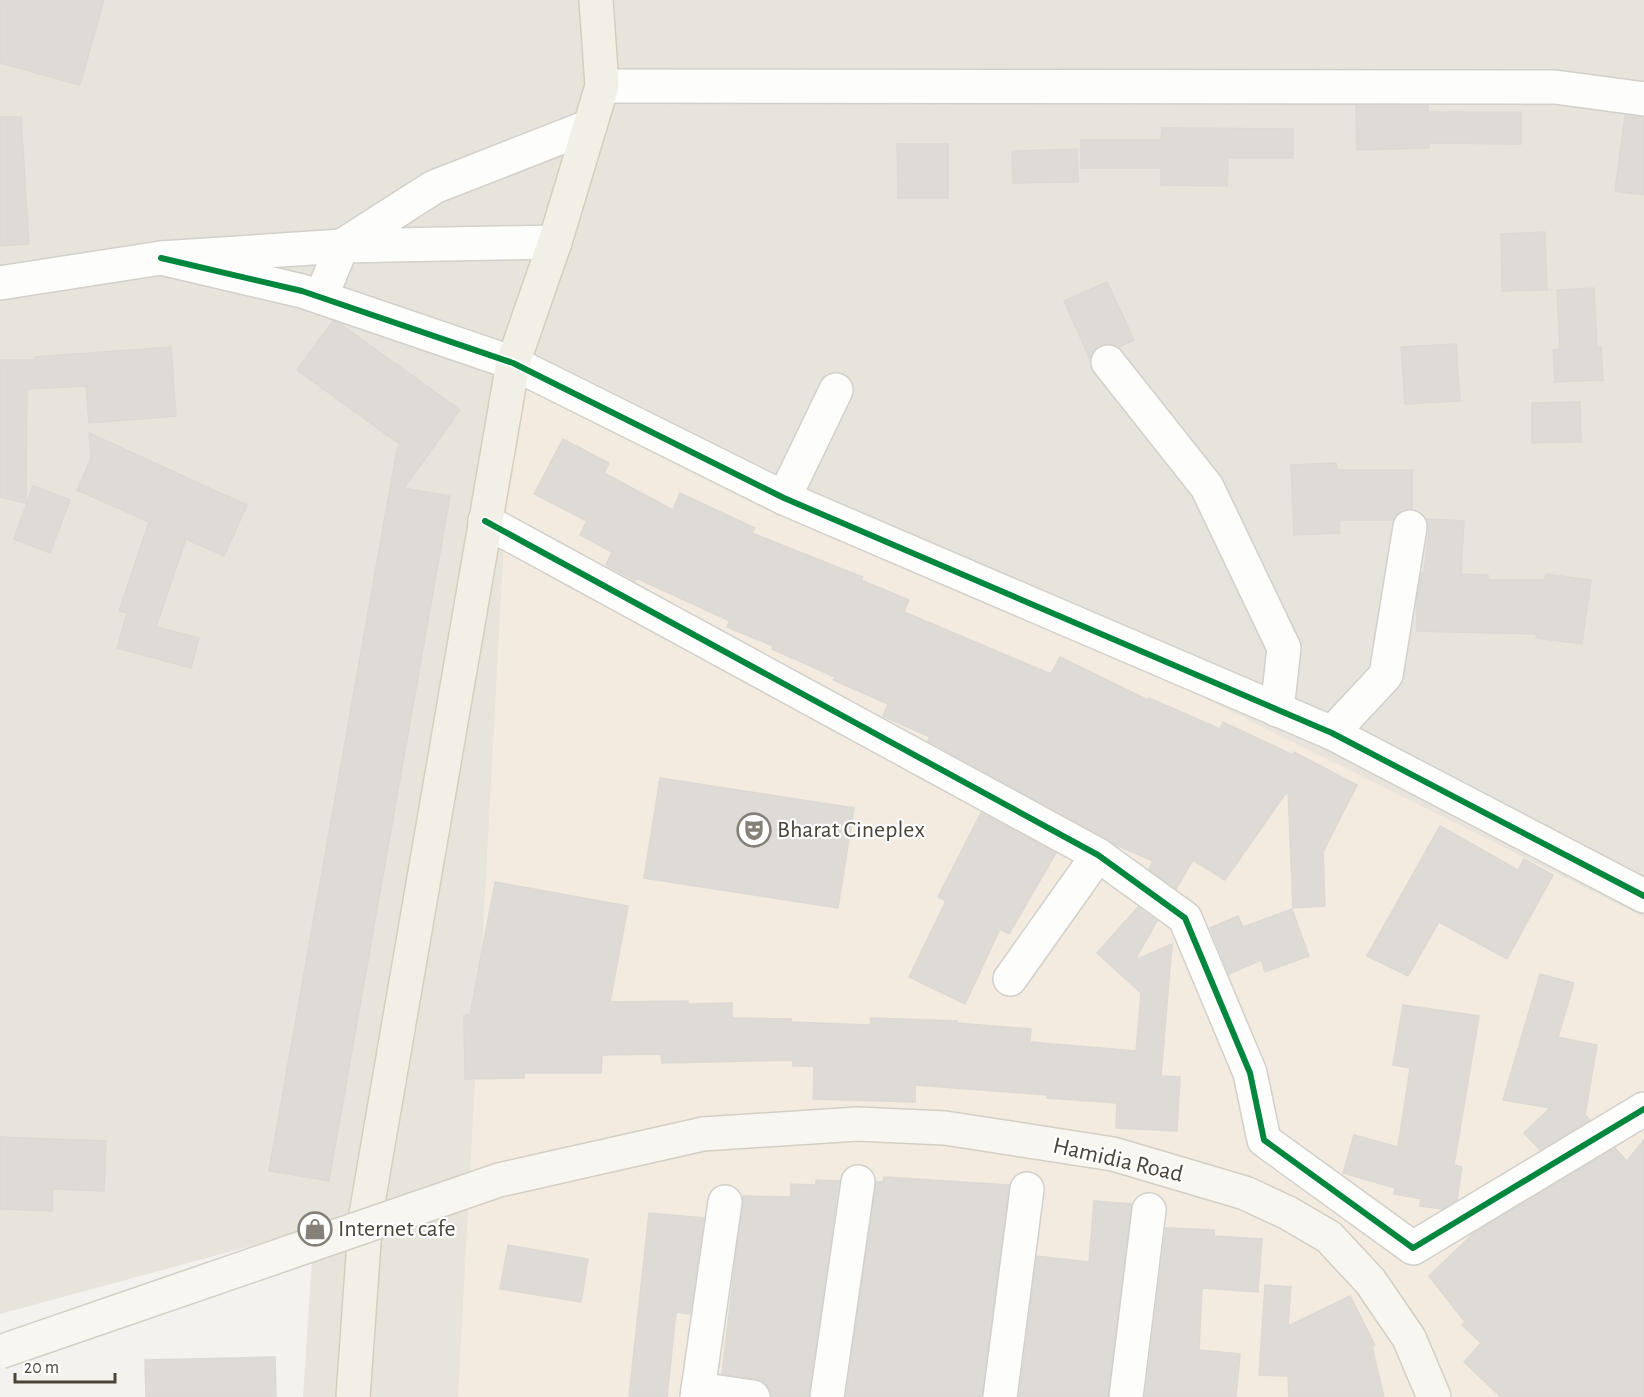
<svg xmlns="http://www.w3.org/2000/svg" width="1644" height="1397" font-family="'Alegreya Sans',sans-serif">
<rect width="100%" height="100%" fill="#f4f2ee"/>
<!-- residential -->
<path fill="#e7e4dc" d="M 0,0 L 1644,0 L 1644,1397 L 303,1397 L 314,1229 L 0,1314 Z"/>
<!-- commercial -->
<path fill="#f3ebdf" d="M 514,354 L 1644,917 L 1644,1397 L 458,1397 Z"/>
<!-- building -->
<g fill="#dedbd6" stroke="#dcd9d4" stroke-width="1.5">
<path d="M 0,0 L 104,0 L 80,85 L 0,63 Z"/>
<path d="M 1356,106 L 1428,106 L 1428,112 L 1521,112 L 1521,144 L 1429,143 L 1429,148 L 1357,150 Z"/>
<path d="M 1625,115 L 1644,117 L 1644,195 L 1615,191 Z"/>
<path d="M 0,117 L 21,117 L 29,244 L 0,246 Z"/>
<path d="M 1162,128 L 1293,129 L 1293,158 L 1228,158 L 1227,186 L 1161,185 L 1161,168 L 1081,168 L 1081,140 L 1161,140 Z"/>
<path d="M 897,144 L 948,144 L 948,198 L 898,198 Z"/>
<path d="M 1077,149 L 1078,182 L 1013,183 L 1012,151 Z"/>
<path d="M 1545,232 L 1547,290 L 1502,291 L 1501,234 Z"/>
<path d="M 1107,282 L 1134,340 L 1119,347 L 1105,344 L 1096,348 L 1090,359 L 1064,301 Z"/>
<path d="M 1594,288 L 1597,347 L 1601,347 L 1603,380 L 1555,382 L 1553,350 L 1560,349 L 1557,290 Z"/>
<path d="M 333,321 L 340,324 L 460,410 L 404,488 L 450,496 L 329,1181 L 269,1171 L 397,449 L 401,445 L 297,370 Z"/>
<path d="M 1456,344 L 1460,401 L 1405,404 L 1401,347 Z"/>
<path d="M 171,347 L 176,416 L 89,423 L 86,386 L 27,389 L 26,503 L 0,497 L 0,360 L 35,360 L 35,357 Z"/>
<path d="M 1580,402 L 1581,442 L 1532,443 L 1532,403 Z"/>
<path d="M 89,433 L 247,505 L 224,556 L 186,539 L 156,627 L 199,638 L 191,668 L 117,648 L 127,613 L 119,611 L 149,522 L 77,490 L 91,459 Z"/>
<path d="M 563,439 L 609,463 L 604,473 L 673,510 L 680,493 L 755,528 L 752,533 L 863,577 L 861,580 L 909,600 L 904,612 L 1051,674 L 1060,657 L 1148,700 L 1149,698 L 1220,729 L 1223,722 L 1293,755 L 1294,752 L 1357,785 L 1323,852 L 1325,906 L 1293,908 L 1288,790 L 1225,880 L 1193,860 L 1176,889 L 1149,869 L 1153,861 L 1114,844 L 928,741 L 930,737 L 883,716 L 888,704 L 833,680 L 835,677 L 772,649 L 773,646 L 727,627 L 730,621 L 636,578 L 635,581 L 606,565 L 612,552 L 580,535 L 587,521 L 534,494 Z"/>
<path d="M 1336,463 L 1337,470 L 1412,470 L 1412,509 L 1403,510 L 1393,520 L 1339,520 L 1340,533 L 1294,535 L 1291,465 Z"/>
<path d="M 33,486 L 70,500 L 50,553 L 14,539 Z"/>
<path d="M 1427,519 L 1464,521 L 1461,574 L 1488,575 L 1488,580 L 1544,580 L 1546,574 L 1591,580 L 1582,644 L 1536,638 L 1537,634 L 1417,631 L 1417,599 L 1422,573 L 1424,573 L 1429,530 Z"/>
<path d="M 660,778 L 854,808 L 838,908 L 644,878 Z"/>
<path d="M 981,813 L 1056,853 L 1009,934 L 1000,929 L 965,1004 L 909,977 L 946,901 L 938,897 Z"/>
<path d="M 1440,826 L 1518,870 L 1524,859 L 1553,875 L 1507,959 L 1439,922 L 1408,976 L 1367,956 Z"/>
<path d="M 495,882 L 628,906 L 610,1002 L 688,1001 L 688,1004 L 732,1003 L 732,1018 L 791,1019 L 791,1022 L 870,1025 L 871,1018 L 957,1021 L 956,1023 L 1031,1029 L 1030,1042 L 1136,1051 L 1141,993 L 1097,953 L 1138,907 L 1157,921 L 1135,960 L 1172,944 L 1161,1076 L 1180,1077 L 1177,1131 L 1116,1128 L 1117,1103 L 1047,1098 L 1048,1095 L 915,1085 L 915,1102 L 813,1099 L 814,1066 L 793,1066 L 793,1060 L 662,1063 L 661,1054 L 602,1055 L 601,1073 L 524,1073 L 524,1078 L 465,1079 L 464,1015 L 470,1015 Z"/>
<path d="M 1292,909 L 1309,956 L 1265,972 L 1261,960 L 1229,974 L 1210,928 L 1238,916 L 1243,927 Z"/>
<path d="M 1540,974 L 1574,983 L 1558,1037 L 1597,1045 L 1585,1115 L 1590,1120 L 1540,1150 L 1524,1133 L 1550,1108 L 1503,1100 Z"/>
<path d="M 1403,1005 L 1479,1016 L 1454,1165 L 1462,1167 L 1457,1200 L 1442,1209 L 1420,1206 L 1421,1199 L 1394,1194 L 1395,1188 L 1343,1173 L 1354,1135 L 1398,1147 L 1410,1068 L 1393,1065 Z"/>
<path d="M 0,1137 L 106,1141 L 104,1191 L 53,1189 L 52,1211 L 0,1209 Z"/>
<path d="M 1644,1140 L 1644,1397 L 1501,1397 L 1464,1362 L 1481,1343 L 1462,1325 L 1465,1322 L 1429,1276 L 1474,1233 L 1615,1148 L 1627,1161 Z"/>
<path d="M 884,1177 L 1009,1185 L 982,1397 L 846,1397 L 876,1182 L 883,1182 Z"/>
<path d="M 816,1180 L 839,1181 L 809,1397 L 771,1397 L 770,1390 L 764,1382 L 722,1374 L 743,1196 L 791,1197 L 791,1184 L 816,1185 Z"/>
<path d="M 1094,1201 L 1132,1204 L 1108,1397 L 1019,1397 L 1037,1256 L 1089,1262 Z"/>
<path d="M 649,1213 L 704,1218 L 690,1314 L 676,1312 L 667,1397 L 629,1397 Z"/>
<path d="M 1166,1228 L 1214,1230 L 1214,1236 L 1262,1239 L 1258,1292 L 1202,1288 L 1199,1350 L 1240,1354 L 1236,1397 L 1145,1397 Z"/>
<path d="M 508,1245 L 588,1259 L 581,1302 L 500,1289 Z"/>
<path d="M 1265,1285 L 1291,1287 L 1288,1326 L 1350,1296 L 1375,1345 L 1372,1347 L 1384,1397 L 1289,1397 L 1288,1376 L 1259,1375 Z"/>
<path d="M 275,1357 L 276,1397 L 146,1397 L 145,1360 Z"/>
</g>
<g fill="none" stroke-linecap="round" stroke-linejoin="round">
<!-- minor casing -->
<g stroke="#d2d0cb" stroke-width="36">
<g id="minor">
<path d="M 1108,362 L 1207,487 L 1284,648 L 1277,710"/>
<path d="M 784,498 L 836,390"/>
<path d="M 485,521 L 1098,855 L 1185,918 L 1250,1073 L 1264,1140 L 1413,1248 L 1644,1109"/>
<path d="M 1332,733 L 1386,675 L 1410,527"/>
<path d="M 1010,979 L 1098,855"/>
<path d="M 698,1389 L 753,1397"/>
<path d="M 697,1397 L 725,1202"/>
<path d="M 827,1397 L 858,1182"/>
<path d="M 1000,1397 L 1027,1189"/>
<path d="M 1126,1397 L 1149,1210"/>
</g>
</g>
<!-- tertiary casing -->
<g stroke="#d2d0cb" stroke-width="36">
<g id="tertiary">
<path d="M 602,86 L 1555,87 L 1644,99"/>
<path d="M 161,258 L 302,291 L 513,363 L 784,498 L 1332,733 L 1644,896"/>
<path d="M 0,283 L 161,258 L 342,246 L 555,242"/>
<path d="M 321,297 L 342,246 L 434,187 L 590,126"/>
</g>
</g>
<!-- secondary casing -->
<g stroke="#d3cfc5" stroke-width="36">
<path id="secondary" d="M 703,1134 L 857,1124 L 945,1128 L 1113,1154 L 1245,1193 L 1288,1213 L 1329,1237 L 1370,1281 L 1409,1338 L 1434,1397"/>
</g>
<!-- primary casing -->
<g stroke="#d6cebb" stroke-width="36">
<path id="primary" d="M 353,1397 L 366,1214 L 513,363 L 555,242 L 602,86 L 596,0"/>
</g>
<!-- minor -->
<use href="#minor" stroke="#fdfdfc" stroke-width="33"/>
<!-- tertiary -->
<use href="#tertiary" stroke="#fdfdfc" stroke-width="33"/>
<!-- secondary -->
<use href="#secondary" stroke="#f7f6f1" stroke-width="33"/>
<!-- primary -->
<use href="#primary" stroke="#f2efe6" stroke-width="33"/>
<!-- secondary-bridge casing -->
<g stroke="#d3cfc5" stroke-width="36" stroke-linecap="butt">
<path id="secondary-bridge" d="M 0,1352 L 499,1180 L 703,1134"/>
</g>
<!-- secondary-bridge -->
<use href="#secondary-bridge" stroke="#f7f6f1" stroke-width="33"/>
<!-- cycleway casing -->
<g stroke="#fff" stroke-width="10">
<g id="cycleway">
<path d="M 161,258 L 302,291 L 513,363 L 784,498 L 1332,733 L 1644,896"/>
<path d="M 485,521 L 1098,855 L 1185,918 L 1250,1073 L 1264,1140 L 1413,1248 L 1644,1109"/>
</g>
</g>
<!-- cycleway -->
<use href="#cycleway" stroke="#00873e" stroke-width="6"/>
</g>
<!-- icons -->
<defs>
<g id="theatre-ring" transform="scale(1.725)"><circle r="9.5" fill="#fff" stroke="#868178" stroke-width="1.5"/><path d="M-5-5.5Q0-4 5-5.5V0Q5 5 0 6Q-5 5-5 0ZM-3.3-2.5H-1v1.5H-3.3ZM1-2.5H3.3v1.5H1ZM-2.8 1Q0 5.5 2.8 1Z" fill="#868178"/></g>
<g id="shop-ring" transform="scale(1.725)"><circle r="9.5" fill="#fff" stroke="#868178" stroke-width="1.5"/><path d="M-5-2.5h2.3a2.7 3.5 0 0 1 5.4 0H5L5.5 6h-11ZM-1.5-2.5h3a1.5 2.3 0 0 0-3 0Z" fill="#868178"/></g>
</defs>
<g fill-rule="evenodd">
<use href="#theatre-ring" x="754" y="830"/>
<use href="#shop-ring" x="315" y="1229"/>
</g>
<g text-anchor="middle" dominant-baseline="central" stroke-width="4.5" stroke-linejoin="round" paint-order="stroke">
<!-- poi labels -->
<g font-size="24" fill="#4b4439" stroke="#fff" text-anchor="start">
<text x="777" y="830">Bharat Cineplex</text>
<text x="338" y="1229">Internet cafe</text>
</g>
<!-- street labels -->
<g font-size="24" fill="#4b4439" stroke="#fff">
<text transform="translate(1118 1160) rotate(13)">Hamidia Road</text>
</g>
</g>
<!-- scale -->
<path d="M15 1373v9h100v-9" fill="none" stroke="#4b4439" stroke-width="3"/>
<text x="24" y="1373" font-size="18" fill="#4b4439" stroke="#ffffff" stroke-width="4.5" paint-order="stroke">20 m</text>
</svg>
